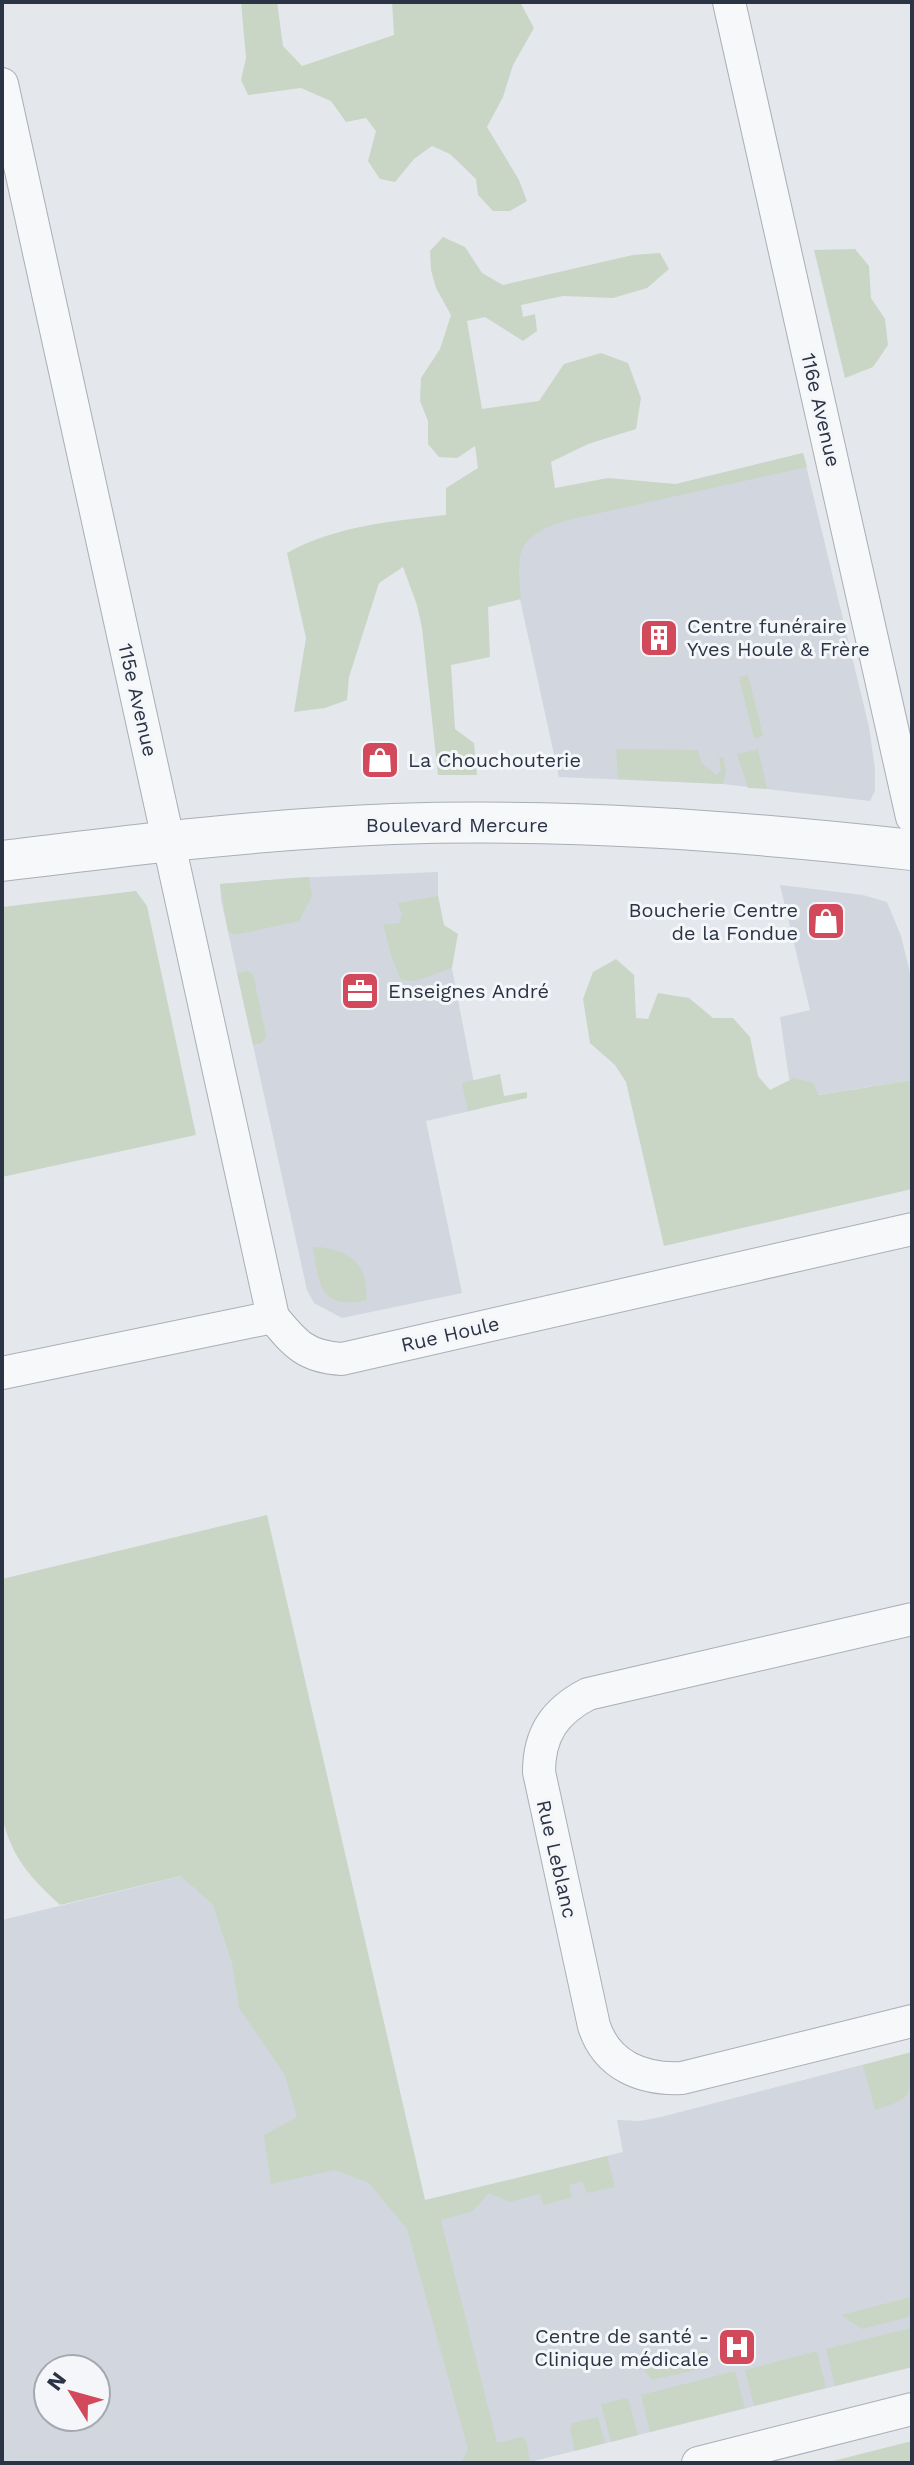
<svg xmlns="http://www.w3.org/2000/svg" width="914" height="2465" font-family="'Work Sans',sans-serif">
<rect width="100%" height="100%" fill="#e4e7ec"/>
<!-- built -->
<g fill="#d2d6de" fill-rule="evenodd">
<path d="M 803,453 L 869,727 L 875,769 L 875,791 L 870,801 L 723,784 L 559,777 L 503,522 L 676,484 Z"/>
<path d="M 438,872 L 438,896 L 479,1109 L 426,1121 L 462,1293 L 342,1318 L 314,1303 L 307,1290 L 221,900 L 220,884 L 292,878 Z"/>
<path d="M 780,885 L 863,895 L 887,902 L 901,936 L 912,981 L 912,1080 L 792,1099 L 780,1017 L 810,1010 Z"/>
<path d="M 182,1876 L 213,1905 L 369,1960 L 425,2201 L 623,2152 L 617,2120 L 640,2121 L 661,2117 L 912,2052 L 912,2367 L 526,2463 L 2,2463 L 2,1920 ZM 48,2369 L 96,2369 L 96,2417 L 48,2417 Z"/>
</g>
<!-- green -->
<g fill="#c9d6c5">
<path d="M 241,2 L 277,2 L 283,46 L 302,66 L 394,35 L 392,2 L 520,2 L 534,28 L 513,65 L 503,97 L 487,127 L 519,180 L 527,201 L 510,211 L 493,211 L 478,195 L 476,179 L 450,154 L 432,146 L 414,159 L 395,182 L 380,179 L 368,161 L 376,131 L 366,118 L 346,122 L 331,101 L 301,88 L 248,95 L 241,80 L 246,58 Z"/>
<path d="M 443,237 L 465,247 L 482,273 L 503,285 L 633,255 L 660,253 L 669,269 L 647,288 L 613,298 L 563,296 L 521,305 L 523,317 L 535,314 L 537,331 L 523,341 L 485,317 L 467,321 L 482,409 L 539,401 L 564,364 L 601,353 L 628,363 L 641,398 L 636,429 L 588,444 L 551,462 L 555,488 L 608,478 L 676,484 L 803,453 L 807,467 L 568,520 C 517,536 516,549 521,599 L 488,607 L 490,657 L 451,665 L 455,729 L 474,743 L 477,775 L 438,775 L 422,628 L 417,605 L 403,567 L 379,583 L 349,677 L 347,700 L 325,708 L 294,712 L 306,638 L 287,553 C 335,526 392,521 446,515 L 446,488 L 478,468 L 475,446 L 457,458 L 439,457 L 428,444 L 428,421 L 420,401 L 421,378 L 440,349 L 451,315 L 436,288 L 431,270 L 430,251 Z"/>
<path d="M 855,249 L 869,266 L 871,298 L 885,319 L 888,345 L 873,367 L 845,378 L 814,250 Z"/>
<path d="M 748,675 L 763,735 L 761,737 L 754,738 L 739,677 Z"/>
<path d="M 756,747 L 758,750 L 767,789 L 748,788 L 737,754 L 756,750 Z"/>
<path d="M 616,749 L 698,750 L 701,762 L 716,775 L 721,770 L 719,758 L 723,757 L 726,771 L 723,784 L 618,779 Z"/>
<path d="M 309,877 L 312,896 L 299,921 L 235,935 L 228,931 L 220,884 Z"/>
<path d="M 136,891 L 147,906 L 196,1135 L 2,1177 L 2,907 Z"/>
<path d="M 438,896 L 444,925 L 458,934 L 452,968 L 415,981 L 401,980 L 391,955 L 383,924 L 399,923 L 402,914 L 398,903 Z"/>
<path d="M 616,959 L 634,975 L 636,1018 L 648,1019 L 658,993 L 689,998 L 713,1018 L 733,1018 L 750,1037 L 758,1076 L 770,1090 L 794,1078 L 813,1083 L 819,1095 L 912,1080 L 912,1189 L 664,1246 L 626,1082 L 615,1065 L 590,1043 L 583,999 L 593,972 Z"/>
<path d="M 247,971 L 253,974 L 266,1036 L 262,1043 L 253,1045 L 237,973 Z"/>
<path d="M 500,1074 L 504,1096 L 527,1092 L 527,1098 L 468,1111 L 462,1083 Z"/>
<path d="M 313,1247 C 331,1247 355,1253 363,1273 C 366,1280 366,1292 367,1300 C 320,1310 319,1286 313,1247 Z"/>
<path d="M 267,1515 L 425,2200 L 607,2156 L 615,2187 L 587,2193 L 582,2181 L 569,2185 L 572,2197 L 543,2205 L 540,2194 L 509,2202 L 489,2193 L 473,2211 L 441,2220 L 497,2443 L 522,2437 L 526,2440 L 530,2462 L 461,2463 L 468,2449 L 407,2229 L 369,2183 L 335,2170 L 271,2184 L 264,2135 L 297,2117 L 285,2075 L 239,2008 L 232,1963 L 213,1905 L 181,1876 L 60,1905 C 30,1877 12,1858 2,1817 L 2,1579 Z"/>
<path d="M 912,2052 C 912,2096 914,2098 875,2110 L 863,2065 Z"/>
<path d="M 911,2295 L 912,2296 L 912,2311 L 909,2317 L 862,2329 L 841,2315 L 911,2297 Z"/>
<path d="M 911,2328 L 912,2367 L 835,2386 L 826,2349 Z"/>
<path d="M 708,2349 L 695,2370 L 652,2380 L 641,2365 Z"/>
<path d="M 817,2351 L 826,2388 L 754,2406 L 745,2370 Z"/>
<path d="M 735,2371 L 745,2408 L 650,2432 L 641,2395 Z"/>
<path d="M 628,2398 L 638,2435 L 611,2442 L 601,2404 Z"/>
<path d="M 598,2417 L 605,2443 L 575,2451 L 570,2430 L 572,2423 Z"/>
<path d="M 912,2441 L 912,2463 L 825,2463 Z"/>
</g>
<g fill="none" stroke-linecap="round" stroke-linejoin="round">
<!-- minor casing -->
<g stroke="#a9aeb7" stroke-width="34">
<g id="minor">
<path d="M 729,2 L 912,817"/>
<path d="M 2,84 L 273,1317 C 295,1344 306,1357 342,1359 L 912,1229"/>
<path d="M 2,1373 L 273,1317"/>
<path d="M 912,1619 L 588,1694 C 555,1711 539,1734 539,1772 L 594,2026 C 607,2066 643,2080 682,2078 L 912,2021"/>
<path d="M 698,2463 L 912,2409"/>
</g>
</g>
<!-- tertiary casing -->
<g stroke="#a9aeb7" stroke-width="42">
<path id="tertiary" d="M 2,861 C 132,845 262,829 393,824 C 566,818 740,831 912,850"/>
</g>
<!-- minor -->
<use href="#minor" stroke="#f7f8fa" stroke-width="32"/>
<!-- tertiary -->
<use href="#tertiary" stroke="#f7f8fa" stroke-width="40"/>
</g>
<!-- icons -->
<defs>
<g id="building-square" transform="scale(2)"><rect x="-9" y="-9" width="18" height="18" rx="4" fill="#d1495b" stroke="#f4f6f9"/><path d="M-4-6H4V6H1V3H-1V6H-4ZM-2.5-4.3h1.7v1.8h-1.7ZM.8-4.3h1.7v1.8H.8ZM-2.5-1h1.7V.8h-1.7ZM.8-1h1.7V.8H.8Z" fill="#fff"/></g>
<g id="shop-square" transform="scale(2)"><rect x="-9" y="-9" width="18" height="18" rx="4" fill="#d1495b" stroke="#f4f6f9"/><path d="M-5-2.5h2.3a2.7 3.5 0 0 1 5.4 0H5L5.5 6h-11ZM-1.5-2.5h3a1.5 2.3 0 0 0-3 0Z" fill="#fff"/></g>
<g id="office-square" transform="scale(2)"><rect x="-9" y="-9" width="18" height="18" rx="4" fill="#d1495b" stroke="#f4f6f9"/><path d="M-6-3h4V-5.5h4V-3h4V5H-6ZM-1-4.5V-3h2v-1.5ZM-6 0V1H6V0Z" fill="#fff"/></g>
<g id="hospital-square" transform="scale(2)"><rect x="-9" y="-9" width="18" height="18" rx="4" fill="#d1495b" stroke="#f4f6f9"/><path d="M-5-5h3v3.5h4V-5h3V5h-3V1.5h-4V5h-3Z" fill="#fff"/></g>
</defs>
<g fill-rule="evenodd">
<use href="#building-square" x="659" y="638"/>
<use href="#shop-square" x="380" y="760"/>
<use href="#shop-square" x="826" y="921"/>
<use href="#office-square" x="360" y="991"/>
<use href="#hospital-square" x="737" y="2347"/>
</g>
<g text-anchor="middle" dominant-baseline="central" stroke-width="6" stroke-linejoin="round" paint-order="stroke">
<!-- street labels -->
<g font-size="20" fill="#2b3445" stroke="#f4f6f9">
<text transform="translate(821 410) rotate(77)">116e Avenue</text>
<text transform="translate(138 700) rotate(77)">115e Avenue</text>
<text x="457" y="825">Boulevard Mercure</text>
<text transform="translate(450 1334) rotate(-13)">Rue Houle</text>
<text transform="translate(557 1859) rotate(77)">Rue Leblanc</text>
</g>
<!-- poi labels -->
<g font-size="20" fill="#2b3445" stroke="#f4f6f9" text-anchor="start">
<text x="687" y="626">Centre funéraire<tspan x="687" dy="23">Yves Houle &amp; Frère</tspan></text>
<text x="408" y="760">La Chouchouterie</text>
<text x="798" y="910" text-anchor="end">Boucherie Centre<tspan x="798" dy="23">de la Fondue</tspan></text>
<text x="388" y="991">Enseignes André</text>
<text x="709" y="2336" text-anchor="end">Centre de santé -<tspan x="709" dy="23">Clinique médicale</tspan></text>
</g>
</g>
<!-- border -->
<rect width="914" height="2465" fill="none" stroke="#2b3445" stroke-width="8"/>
<!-- north arrow -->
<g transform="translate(72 2393) rotate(307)"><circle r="38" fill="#f4f6f9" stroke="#a4a8b1" stroke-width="2"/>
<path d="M0-6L14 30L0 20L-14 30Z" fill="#d1495b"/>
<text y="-12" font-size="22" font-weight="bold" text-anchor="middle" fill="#2b3445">N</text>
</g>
</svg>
